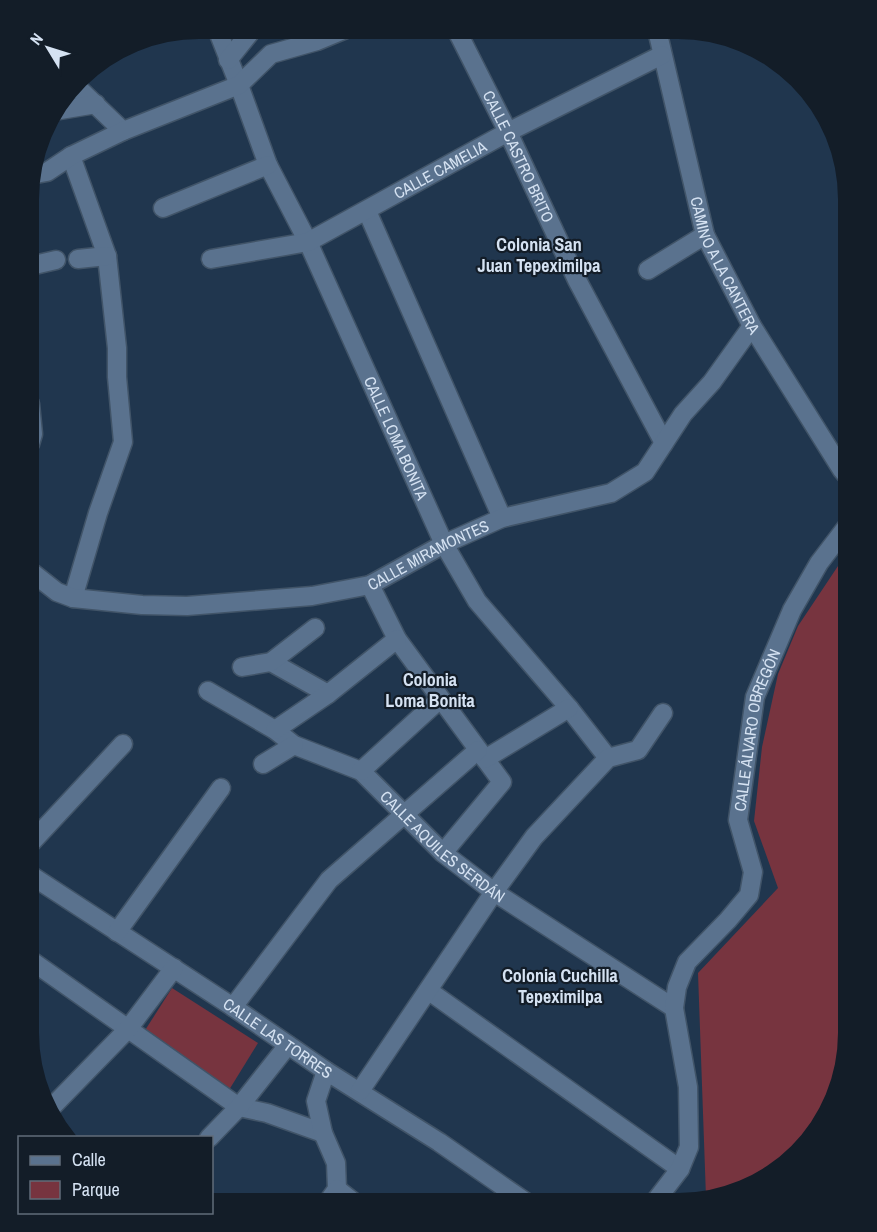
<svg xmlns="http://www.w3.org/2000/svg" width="877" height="1232" font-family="'Archivo Narrow',sans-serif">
<rect width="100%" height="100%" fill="#20364e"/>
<!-- green -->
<g fill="#77343f">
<path d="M 848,551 L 848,1045 L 820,1128 L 753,1186 L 706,1197 L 698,973 L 778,888 L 754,821 L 762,747 L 778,674 L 798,626 Z"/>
<path d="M 172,988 L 258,1043 L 229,1090 L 142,1035 Z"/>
</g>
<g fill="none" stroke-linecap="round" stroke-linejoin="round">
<!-- minor casing -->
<g stroke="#415468" stroke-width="21">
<g id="minor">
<path id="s1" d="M 217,29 L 239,85 L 268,165 L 308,242 L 444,544 L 477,601 L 569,708 L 608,758"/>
<path id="s2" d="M 456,29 L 508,132 L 577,280 L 664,443"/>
<path id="s3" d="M 657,30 L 705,235 L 752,326 L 842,470 L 848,477"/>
<path d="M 228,60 L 253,29"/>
<path d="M 75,85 L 123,131"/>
<path d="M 54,111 L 96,104"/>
<path d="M 71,156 L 107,256 L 117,348 L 117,377 L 123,442 L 98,513 L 73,598"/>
<path d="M 30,175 L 47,172 L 71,156 L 123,131 L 239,85 L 271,54 L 317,41 L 346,29"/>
<path d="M 163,208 L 268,165"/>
<path d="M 367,211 L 502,518"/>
<path d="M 78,259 L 107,256"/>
<path id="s4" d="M 211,259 L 308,242 L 508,132 L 662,55"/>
<path d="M 30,266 L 56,260"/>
<path d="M 648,270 L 705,235"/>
<path d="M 30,444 L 33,434 L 30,404"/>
<path id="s5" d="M 29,570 L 57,592 L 73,598 L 142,605 L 187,606 L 312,596 L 370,585 L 444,544 L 502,518 L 611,493 L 645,472 L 683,414 L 712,382 L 752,326"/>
<path d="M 370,585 L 397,639 L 502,782 L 443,853"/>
<path d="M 271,662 L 328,694"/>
<path d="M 242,667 L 271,662 L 315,628"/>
<path id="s6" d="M 208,691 L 275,730 L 294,745 L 361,771 L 443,853 L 494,892 L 674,1008"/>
<path d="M 275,730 L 328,694 L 397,639"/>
<path d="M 485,759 L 569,708"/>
<path d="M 263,764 L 294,745"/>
<path d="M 361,771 L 440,699"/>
<path d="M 29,845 L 123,744"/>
<path id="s7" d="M 29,874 L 233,1007 L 326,1071 L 439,1142 L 527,1203"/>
<path d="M 117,932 L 221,788"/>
<path d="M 29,959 L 239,1107 L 267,1113 L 323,1133"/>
<path d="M 429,991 L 680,1169"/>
<path d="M 233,1007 L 329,880 L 478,750"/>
<path d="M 326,1071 L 316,1101 L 323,1133 L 336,1163 L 337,1189 L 327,1203"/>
<path d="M 360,1091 L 494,892 L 534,837 L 608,758 L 638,750 L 663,713"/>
<path d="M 48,1111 L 128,1029 L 174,968"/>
<path d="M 209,1138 L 239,1107 L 288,1045"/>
<path d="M 337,1189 L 355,1203"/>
<path id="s8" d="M 654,1203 L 680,1169 L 689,1147 L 688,1087 L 674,1008 L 677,987 L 687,962 L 728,920 L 749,895 L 753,872 L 738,820 L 755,697 L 792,610 L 819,563 L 848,525"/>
</g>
</g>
<!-- minor -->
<use href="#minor" stroke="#5a728e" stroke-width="18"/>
</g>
<g text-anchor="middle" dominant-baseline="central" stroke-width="4.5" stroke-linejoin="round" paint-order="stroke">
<!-- street labels -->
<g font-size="16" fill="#d5e2f2" stroke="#131d28">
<text stroke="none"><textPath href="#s2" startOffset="142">CALLE CASTRO BRITO</textPath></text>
<text stroke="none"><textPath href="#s4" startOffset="249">CALLE CAMELIA</textPath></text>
<text stroke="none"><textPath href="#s3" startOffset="246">CAMINO A LA CANTERA</textPath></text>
<text stroke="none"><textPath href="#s1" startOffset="447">CALLE LOMA BONITA</textPath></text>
<text stroke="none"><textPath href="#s5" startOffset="417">CALLE MIRAMONTES</textPath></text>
<text stroke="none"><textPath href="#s8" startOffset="516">CALLE ÁLVARO OBREGÓN</textPath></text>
<text stroke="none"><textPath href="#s6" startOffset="285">CALLE AQUILES SERDÁN</textPath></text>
<text stroke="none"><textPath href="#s7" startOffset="298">CALLE LAS TORRES</textPath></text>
</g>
<!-- neighbourhood labels -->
<g font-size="18" font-weight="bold" fill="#d5e2f2" stroke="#131d28">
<text x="539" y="244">Colonia San<tspan x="539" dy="21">Juan Tepeximilpa</tspan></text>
<text x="430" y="679">Colonia<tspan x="430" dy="21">Loma Bonita</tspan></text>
<text x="560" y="975">Colonia Cuchilla<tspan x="560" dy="21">Tepeximilpa</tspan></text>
</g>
</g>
<!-- crop -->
<path d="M0 0H877V1232H0ZM199 39H678A160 160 0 0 1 838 199V1033A160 160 0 0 1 678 1193H199A160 160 0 0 1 39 1033V199A160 160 0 0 1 199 39Z" fill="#131d28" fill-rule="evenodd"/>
<!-- legend -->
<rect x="18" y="1136" width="195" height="78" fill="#131d28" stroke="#616c79" stroke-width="1.5"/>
<rect x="30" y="1156" width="30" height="9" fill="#5a728e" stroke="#616c79" stroke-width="1.5"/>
<text x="72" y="1166" font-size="18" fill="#d5e2f2">Calle</text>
<rect x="30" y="1181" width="30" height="18" fill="#77343f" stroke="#616c79" stroke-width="1.5"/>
<text x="72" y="1196" font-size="18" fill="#d5e2f2">Parque</text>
<!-- north arrow -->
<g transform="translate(48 48) rotate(308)" stroke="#131d28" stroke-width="4.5" paint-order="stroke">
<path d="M0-4.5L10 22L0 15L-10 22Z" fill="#d5e2f2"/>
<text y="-9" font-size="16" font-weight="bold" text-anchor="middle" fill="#d5e2f2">N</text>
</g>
</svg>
